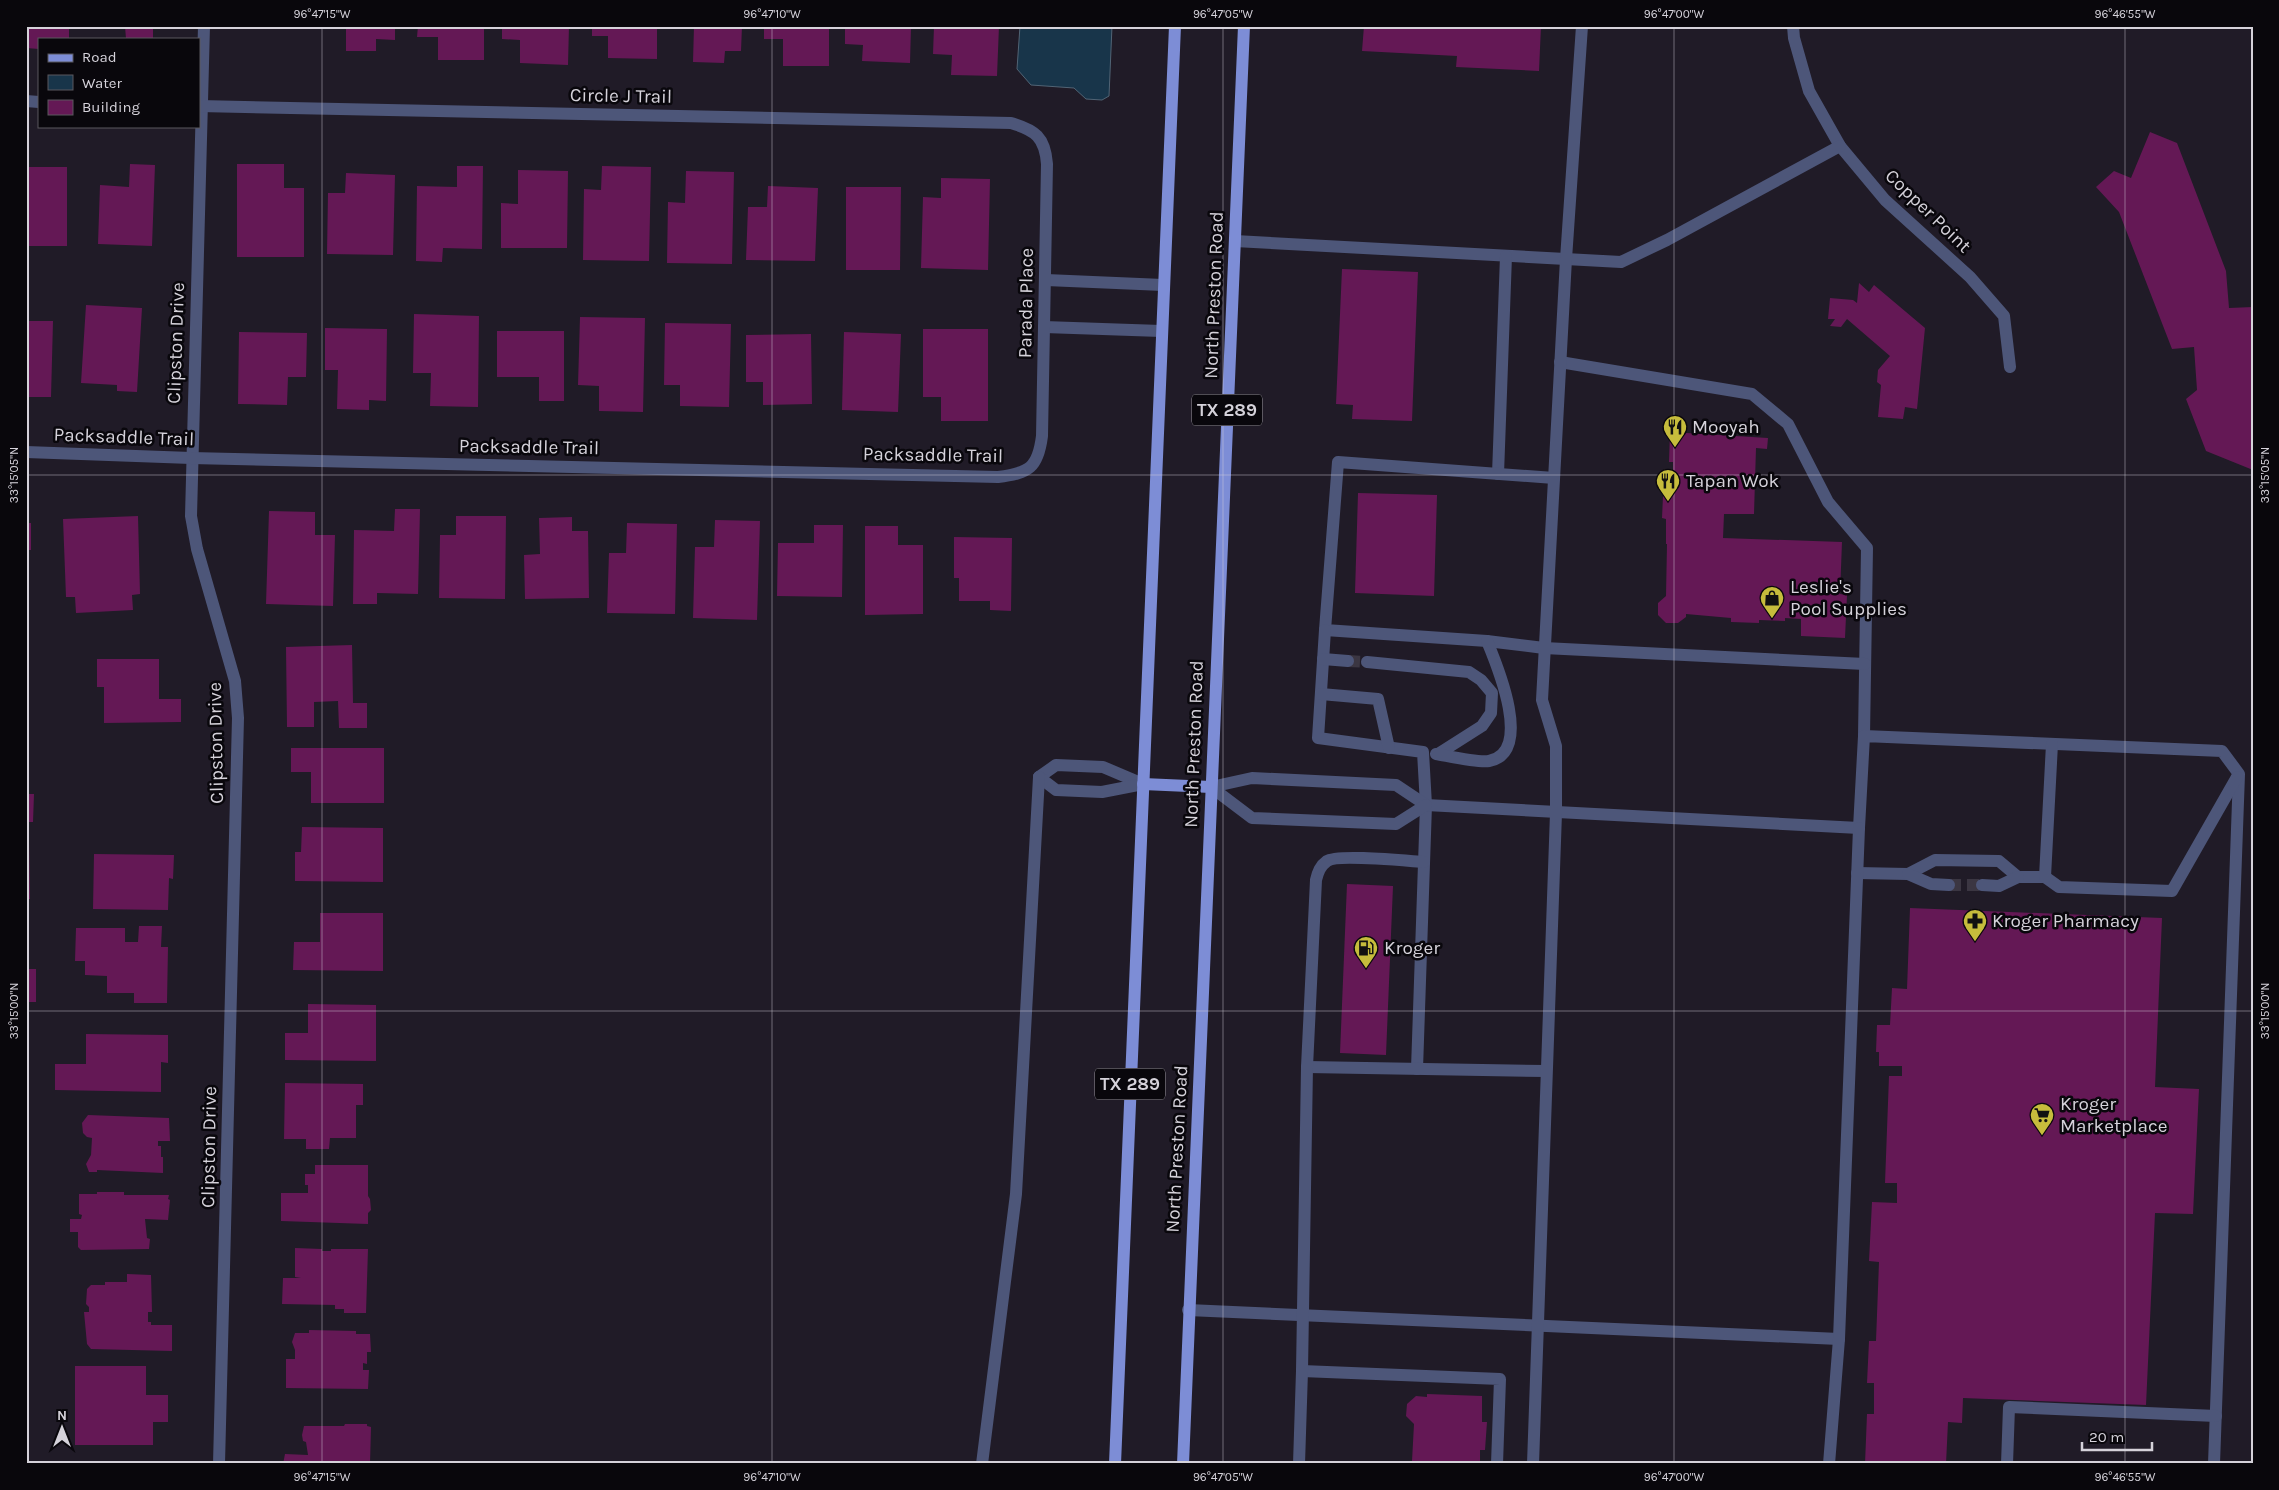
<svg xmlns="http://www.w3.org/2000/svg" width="2279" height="1490" font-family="Karla,sans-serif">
<rect width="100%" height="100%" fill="#201b27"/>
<!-- water -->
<path fill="#18354a" stroke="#516475" d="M 1020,26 L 1112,26 L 1109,96 L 1102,100 L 1086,99 L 1074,88 L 1031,85 L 1017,69 Z"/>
<!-- building -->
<g fill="#641855">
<path d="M 26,26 L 69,26 L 69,39 L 39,39 L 39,49 L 26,48 Z"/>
<path d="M 125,26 L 153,26 L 153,39 L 126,39 Z"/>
<path d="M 346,26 L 395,26 L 395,40 L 376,39 L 376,51 L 346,51 Z"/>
<path d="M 418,26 L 484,26 L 484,60 L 438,60 L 438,37 L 417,37 Z"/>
<path d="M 502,26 L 569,26 L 568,65 L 520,63 L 520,40 L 502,39 Z"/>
<path d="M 592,26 L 657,26 L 657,59 L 608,58 L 608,36 L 592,36 Z"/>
<path d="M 694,26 L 742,26 L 741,51 L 725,51 L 724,63 L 693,62 Z"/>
<path d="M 764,26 L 829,26 L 829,66 L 783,66 L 783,39 L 764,39 Z"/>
<path d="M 845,26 L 911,26 L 910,63 L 862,61 L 863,45 L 845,44 Z"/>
<path d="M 934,26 L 999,26 L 997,76 L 951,75 L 952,55 L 933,54 Z"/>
<path d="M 1364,26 L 1541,26 L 1539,71 L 1456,67 L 1457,56 L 1362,51 Z"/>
<path d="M 2150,132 L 2177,143 L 2226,271 L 2229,308 L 2253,307 L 2253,470 L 2206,451 L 2186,399 L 2197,390 L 2194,347 L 2172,349 L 2119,212 L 2096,187 L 2114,171 L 2131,178 Z"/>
<path d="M 130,164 L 155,165 L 152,246 L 98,244 L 100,185 L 129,187 Z"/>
<path d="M 237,164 L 284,164 L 284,188 L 304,188 L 304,257 L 237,257 Z"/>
<path d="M 457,166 L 483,166 L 482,249 L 443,248 L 442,262 L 416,261 L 417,186 L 457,187 Z"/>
<path d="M 602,166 L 651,167 L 649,261 L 583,260 L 584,189 L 601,190 Z"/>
<rect x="26" y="167" width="41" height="79"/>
<path d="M 518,170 L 568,171 L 567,248 L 501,248 L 501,203 L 518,204 Z"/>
<path d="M 686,171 L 734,172 L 732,264 L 667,263 L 668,202 L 685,203 Z"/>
<path d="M 346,173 L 395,175 L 393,255 L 327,254 L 328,193 L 345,193 Z"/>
<path d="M 941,178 L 990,179 L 988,270 L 921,268 L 923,197 L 941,198 Z"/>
<path d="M 768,186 L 818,188 L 815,261 L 746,260 L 748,207 L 767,207 Z"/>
<path d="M 846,187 L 901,187 L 900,270 L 846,270 Z"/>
<path d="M 1342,269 L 1418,272 L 1412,421 L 1352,419 L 1353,405 L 1336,404 Z"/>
<path d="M 1859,283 L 1869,292 L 1874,285 L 1925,328 L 1917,409 L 1905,407 L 1903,419 L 1878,417 L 1881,385 L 1877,382 L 1878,370 L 1890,356 L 1847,319 L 1841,327 L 1830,326 L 1835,319 L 1828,319 L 1830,298 L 1853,300 L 1857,303 Z"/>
<path d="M 86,305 L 142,308 L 137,392 L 117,391 L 117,385 L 81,383 Z"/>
<path d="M 414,314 L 479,316 L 478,407 L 430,406 L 431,373 L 413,373 Z"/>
<path d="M 580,317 L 645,318 L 643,412 L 599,411 L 599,386 L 578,385 Z"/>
<path d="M 26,321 L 53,321 L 51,397 L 26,397 Z"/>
<path d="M 665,323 L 731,324 L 729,407 L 680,406 L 680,385 L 664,385 Z"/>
<path d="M 325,328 L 387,329 L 386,401 L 369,400 L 369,410 L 337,409 L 338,370 L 325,370 Z"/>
<path d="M 923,329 L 988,329 L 988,421 L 941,421 L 941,397 L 923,397 Z"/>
<path d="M 497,331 L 564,331 L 564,401 L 539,401 L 539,377 L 497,377 Z"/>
<path d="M 239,332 L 307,333 L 306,377 L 288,377 L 287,405 L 238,404 Z"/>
<path d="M 844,332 L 901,334 L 898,412 L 842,410 Z"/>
<path d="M 811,334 L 812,404 L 763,405 L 763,382 L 746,382 L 746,335 Z"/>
<path d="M 1670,432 L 1768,438 L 1767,449 L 1756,448 L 1754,514 L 1724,514 L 1723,538 L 1842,542 L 1840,594 L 1847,595 L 1845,638 L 1801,636 L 1801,619 L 1785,618 L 1785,621 L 1759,620 L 1759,623 L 1731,622 L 1731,618 L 1686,614 L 1686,617 L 1678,623 L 1666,623 L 1658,615 L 1658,603 L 1666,596 L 1667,544 L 1666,544 L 1666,519 L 1662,518 L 1663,496 L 1668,496 L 1668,475 L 1673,475 L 1673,462 L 1669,462 Z"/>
<path d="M 1358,493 L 1437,495 L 1434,596 L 1355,593 Z"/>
<path d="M 395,509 L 420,509 L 418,594 L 377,593 L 377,604 L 353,604 L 354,530 L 394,531 Z"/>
<path d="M 269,511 L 315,512 L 315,535 L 335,535 L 333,606 L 266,604 Z"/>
<path d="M 138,516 L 140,594 L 132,595 L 133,610 L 76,613 L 75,597 L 66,597 L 63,519 Z"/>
<path d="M 456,516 L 506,516 L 505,599 L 439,598 L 440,535 L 456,535 Z"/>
<path d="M 572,517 L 572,531 L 588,531 L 589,598 L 525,599 L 524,555 L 540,554 L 539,518 Z"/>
<path d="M 715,520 L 760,521 L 757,620 L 693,618 L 695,547 L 714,547 Z"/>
<rect x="26" y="523" width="5" height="27"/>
<path d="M 627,523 L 677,524 L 675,614 L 607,613 L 609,553 L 626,553 Z"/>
<path d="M 814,525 L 843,525 L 842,597 L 777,596 L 778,543 L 814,543 Z"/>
<path d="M 865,526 L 898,526 L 898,545 L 923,545 L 923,614 L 865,615 Z"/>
<path d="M 954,537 L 1012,538 L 1011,611 L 990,610 L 990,601 L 959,601 L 959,578 L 954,578 Z"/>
<path d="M 352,645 L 353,703 L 367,703 L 367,728 L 339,728 L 338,701 L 314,702 L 314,727 L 287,727 L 286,647 Z"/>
<path d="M 97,659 L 159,659 L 159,699 L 181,699 L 181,722 L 104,723 L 104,687 L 97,687 Z"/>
<path d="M 291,748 L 384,748 L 384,803 L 311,803 L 311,772 L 291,772 Z"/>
<path d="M 26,794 L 34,794 L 33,822 L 26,822 Z"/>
<path d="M 302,827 L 383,828 L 383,882 L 295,881 L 295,852 L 301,852 Z"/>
<path d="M 26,843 L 29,843 L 30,899 L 26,899 Z"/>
<path d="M 94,854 L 174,855 L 173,879 L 169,878 L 168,910 L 93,909 Z"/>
<path d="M 1347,884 L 1393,886 L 1386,1055 L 1340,1053 Z"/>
<path d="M 1910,908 L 2162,918 L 2155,1087 L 2199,1089 L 2193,1214 L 2155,1213 L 2146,1405 L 1963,1398 L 1962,1423 L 1948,1422 L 1946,1464 L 1865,1464 L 1867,1414 L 1874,1414 L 1874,1383 L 1867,1383 L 1869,1341 L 1876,1341 L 1879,1262 L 1869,1261 L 1872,1202 L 1897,1203 L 1897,1183 L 1885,1183 L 1889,1076 L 1902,1076 L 1902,1066 L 1879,1066 L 1879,1052 L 1876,1052 L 1877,1025 L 1890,1025 L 1892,988 L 1907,989 Z"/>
<path d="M 320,913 L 383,913 L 383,971 L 293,970 L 294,942 L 320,942 Z"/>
<path d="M 139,926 L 162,926 L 161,947 L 168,947 L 167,1003 L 134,1003 L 134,993 L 107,993 L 107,976 L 85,975 L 85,961 L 75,961 L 76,928 L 125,928 L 125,942 L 138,942 Z"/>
<rect x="26" y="969" width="10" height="33"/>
<path d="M 308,1004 L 376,1005 L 376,1061 L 285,1060 L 285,1033 L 308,1033 Z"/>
<path d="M 86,1034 L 168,1035 L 168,1063 L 161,1062 L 161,1092 L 55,1090 L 55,1064 L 86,1064 Z"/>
<path d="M 285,1083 L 363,1084 L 363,1105 L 356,1105 L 356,1138 L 330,1138 L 329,1149 L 306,1149 L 306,1139 L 284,1139 Z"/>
<path d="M 88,1115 L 169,1118 L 170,1141 L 158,1141 L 158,1146 L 161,1146 L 161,1157 L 163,1157 L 163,1173 L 97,1170 L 97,1172 L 89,1172 L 86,1164 L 91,1155 L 92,1138 L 87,1137 L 83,1133 L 82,1123 Z"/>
<path d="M 315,1165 L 368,1165 L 368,1196 L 370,1199 L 371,1210 L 368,1213 L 368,1224 L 281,1221 L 281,1193 L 308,1193 L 308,1185 L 305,1185 L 305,1174 L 315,1174 Z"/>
<path d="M 97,1192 L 124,1192 L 124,1195 L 169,1195 L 168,1199 L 170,1200 L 168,1220 L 145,1219 L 147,1238 L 150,1239 L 149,1249 L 81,1250 L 78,1247 L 78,1232 L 70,1232 L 70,1219 L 81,1219 L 82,1215 L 79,1214 L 79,1194 L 97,1194 Z"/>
<path d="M 295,1248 L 322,1249 L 322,1251 L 331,1251 L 331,1249 L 368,1249 L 366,1313 L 344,1313 L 344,1309 L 335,1309 L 335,1305 L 282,1304 L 283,1278 L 301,1278 L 295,1277 Z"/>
<path d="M 127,1274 L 151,1275 L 152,1312 L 148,1312 L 148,1322 L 151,1322 L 151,1325 L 172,1325 L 172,1351 L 91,1349 L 87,1344 L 84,1312 L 89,1312 L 89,1307 L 86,1304 L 87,1289 L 91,1285 L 105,1285 L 105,1282 L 127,1282 Z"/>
<path d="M 309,1330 L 356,1331 L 356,1334 L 370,1334 L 371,1352 L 367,1352 L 367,1364 L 363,1363 L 363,1370 L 369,1370 L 368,1389 L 286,1388 L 286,1359 L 295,1359 L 295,1350 L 292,1342 L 295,1333 L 309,1333 Z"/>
<path d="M 75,1366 L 146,1366 L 146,1395 L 168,1395 L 168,1422 L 153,1422 L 153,1445 L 75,1445 Z"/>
<path d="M 1427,1394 L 1482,1396 L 1482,1422 L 1487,1422 L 1485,1450 L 1480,1450 L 1480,1464 L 1401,1464 L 1401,1461 L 1412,1461 L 1414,1424 L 1406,1416 L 1407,1404 L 1416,1396 L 1427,1397 Z"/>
<path d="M 345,1424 L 367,1424 L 367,1426 L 371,1427 L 370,1464 L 283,1464 L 285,1454 L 308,1455 L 306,1442 L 303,1441 L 302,1435 L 304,1426 L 344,1426 Z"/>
</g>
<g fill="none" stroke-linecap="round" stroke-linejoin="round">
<!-- minor-tunnel -->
<g stroke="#3b3642" stroke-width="12" stroke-dasharray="12 6" stroke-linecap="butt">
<path d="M 1348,661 L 1367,662"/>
<path d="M 1949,885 L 1982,885"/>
</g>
<!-- minor -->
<g stroke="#4d5679" stroke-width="12">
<path d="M 204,26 L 191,516 L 197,549 L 235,681 L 238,718 L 219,1464"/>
<path d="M 1793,26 L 1794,38 L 1809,91 L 1840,146 L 1885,200 L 1970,277 L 2004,316 L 2010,367"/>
<path d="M 26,101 L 39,102"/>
<path d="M 1235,241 L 1621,262 L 1667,240 L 1840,146"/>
<path d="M 1046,280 L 1163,285"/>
<path d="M 1044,327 L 1161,331"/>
<path d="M 1560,362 L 1752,394 L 1788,424 L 1828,502 L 1867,548 L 1864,736"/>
<path d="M 26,452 L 191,458 L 998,477 C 1029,473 1038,468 1042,436 L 1047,164 C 1045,137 1035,130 1011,123 L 199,106"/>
<path d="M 1498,474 L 1506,256"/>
<path d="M 1554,478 L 1338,462 L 1325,630 L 1487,641 L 1544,648 L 1865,664"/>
<path d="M 1325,630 L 1318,738 L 1423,752 L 1426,805 L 1417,1069"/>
<path d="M 1323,659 L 1348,661"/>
<path d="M 1367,662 L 1469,672 L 1481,680 L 1492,693 L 1491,713 L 1482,726 L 1438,754"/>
<path d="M 1321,694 L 1378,699 L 1389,748"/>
<path d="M 1436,754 C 1448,756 1478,763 1489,761 C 1534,753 1497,665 1487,641"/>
<path d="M 1039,777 L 1056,765 L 1103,767 L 1143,784"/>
<path d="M 1039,777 L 1056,790 L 1102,792 L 1143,784"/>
<path d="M 1211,787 L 1252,778 L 1396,785 L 1426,805 L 1859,828 L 1864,736 L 2222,751 L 2239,774 L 2214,1464"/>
<path d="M 1211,787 L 1252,818 L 1396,824 L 1426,805"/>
<path d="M 1857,873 L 1908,874 L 1935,860 L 1999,861 L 2018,877 L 2045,877 L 2059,887 L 2172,891 L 2237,777"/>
<path d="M 1908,874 L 1931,884 L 1949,885"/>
<path d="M 2045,877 L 2052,744"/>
<path d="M 1982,885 L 1999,886 L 2018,877"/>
<path d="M 1307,1067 L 1546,1071"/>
<path d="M 1188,1310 L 1839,1339"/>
<path d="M 1302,1371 L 1500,1379 L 1497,1464"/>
<path d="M 982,1464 L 1016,1194 L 1039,777"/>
<path d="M 1299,1464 L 1302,1371 L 1307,1067 L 1316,880 C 1318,872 1320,866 1327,861 C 1337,854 1408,861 1424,862"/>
<path d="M 1533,1464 L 1556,813 L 1556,746 L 1542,700 L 1566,259 L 1582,26"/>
<path d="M 1829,1464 L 1839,1339 L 1859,828"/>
<path d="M 2007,1464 L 2009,1407 L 2216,1416"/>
</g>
<!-- major -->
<g stroke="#7d8dd6" stroke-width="12">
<path d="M 1143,784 L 1211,787"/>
<path d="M 1115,1464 L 1175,26"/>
<path d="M 1183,1464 L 1244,26"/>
</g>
</g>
<!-- ticks -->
<path fill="none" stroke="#d5d2da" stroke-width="1" stroke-opacity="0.45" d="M 322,26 L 322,1464M 772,26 L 772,1464M 1223,26 L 1223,1464M 1674,26 L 1674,1464M 2125,26 L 2125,1464M 26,475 L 2253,475M 26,1011 L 2253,1011"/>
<!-- icons -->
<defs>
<g id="restaurant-pin" transform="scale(1.25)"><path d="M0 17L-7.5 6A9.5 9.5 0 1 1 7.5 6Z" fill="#c6bc3c" stroke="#09070c"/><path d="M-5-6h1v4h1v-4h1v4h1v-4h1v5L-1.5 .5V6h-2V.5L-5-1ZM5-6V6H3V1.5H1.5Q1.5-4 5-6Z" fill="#111"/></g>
<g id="shop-pin" transform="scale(1.25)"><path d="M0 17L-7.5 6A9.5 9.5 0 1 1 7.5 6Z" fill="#c6bc3c" stroke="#09070c"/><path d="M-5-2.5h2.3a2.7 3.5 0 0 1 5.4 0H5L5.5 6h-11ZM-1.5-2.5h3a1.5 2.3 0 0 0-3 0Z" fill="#111"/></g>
<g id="pharmacy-pin" transform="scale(1.25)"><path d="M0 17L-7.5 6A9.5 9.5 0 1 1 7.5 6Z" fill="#c6bc3c" stroke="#09070c"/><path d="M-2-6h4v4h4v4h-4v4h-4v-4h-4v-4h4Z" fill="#111"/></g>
<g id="fuel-pin" transform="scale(1.25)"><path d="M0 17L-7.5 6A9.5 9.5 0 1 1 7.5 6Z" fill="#c6bc3c" stroke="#09070c"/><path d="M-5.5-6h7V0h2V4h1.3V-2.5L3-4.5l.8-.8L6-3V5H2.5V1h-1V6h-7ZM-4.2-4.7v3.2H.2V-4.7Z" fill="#111"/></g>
<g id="supermarket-pin" transform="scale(1.25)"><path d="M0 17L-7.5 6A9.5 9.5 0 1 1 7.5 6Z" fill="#c6bc3c" stroke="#09070c"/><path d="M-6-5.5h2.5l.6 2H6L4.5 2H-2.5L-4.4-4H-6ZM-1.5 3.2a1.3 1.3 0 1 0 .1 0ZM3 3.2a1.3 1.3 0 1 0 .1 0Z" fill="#111"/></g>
</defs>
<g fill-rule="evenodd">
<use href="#restaurant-pin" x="1675" y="427"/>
<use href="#restaurant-pin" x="1668" y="481"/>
<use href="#shop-pin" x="1772" y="598"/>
<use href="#pharmacy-pin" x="1975" y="921"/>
<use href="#fuel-pin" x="1366" y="948"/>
<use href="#supermarket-pin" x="2042" y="1115"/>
</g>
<g text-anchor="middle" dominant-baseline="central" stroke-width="5" stroke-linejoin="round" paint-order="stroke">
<!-- shield labels -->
<g fill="#09070c" stroke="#98959c" stroke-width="1">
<rect x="1192" y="394.5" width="70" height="31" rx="4"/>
<rect x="1095" y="1068.5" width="70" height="31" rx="4"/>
</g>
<g font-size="18" font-weight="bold" fill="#d5d2da">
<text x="1227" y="410">TX 289</text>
<text x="1130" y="1084">TX 289</text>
</g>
<!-- street labels -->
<g font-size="19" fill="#d5d2da" stroke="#09070c">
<text transform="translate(621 96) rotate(1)">Circle J Trail</text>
<text transform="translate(1928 211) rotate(44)">Copper Point</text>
<text transform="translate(1214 295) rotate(-88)">North Preston Road</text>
<text transform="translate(1026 303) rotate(-89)">Parada Place</text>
<text transform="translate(176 343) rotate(-88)">Clipston Drive</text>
<text transform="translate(124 437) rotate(2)">Packsaddle Trail</text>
<text transform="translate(529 447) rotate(1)">Packsaddle Trail</text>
<text transform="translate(933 455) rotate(1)">Packsaddle Trail</text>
<text transform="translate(216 743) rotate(-91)">Clipston Drive</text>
<text transform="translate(1194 744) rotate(-88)">North Preston Road</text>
<text transform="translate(209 1147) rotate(-89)">Clipston Drive</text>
<text transform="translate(1177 1149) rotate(-87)">North Preston Road</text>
</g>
<!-- poi labels -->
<g font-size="19" fill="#d5d2da" stroke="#09070c" text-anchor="start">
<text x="1692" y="427">Mooyah</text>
<text x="1686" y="481">Tapan Wok</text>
<text x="1790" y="587">Leslie's<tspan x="1790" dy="22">Pool Supplies</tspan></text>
<text x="1992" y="921">Kroger Pharmacy</text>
<text x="1384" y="948">Kroger</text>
<text x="2060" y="1104">Kroger<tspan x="2060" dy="22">Marketplace</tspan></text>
</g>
</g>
<!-- border -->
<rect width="2279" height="1490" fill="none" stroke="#09070c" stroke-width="55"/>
<!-- legend -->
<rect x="38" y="38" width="162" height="90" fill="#09070c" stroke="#5b585e"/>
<rect x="48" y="54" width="25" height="8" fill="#7d8dd6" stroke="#5b585e"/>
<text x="82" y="62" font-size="15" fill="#d5d2da">Road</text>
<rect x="48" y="75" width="25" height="15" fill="#18354a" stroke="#5b585e"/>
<text x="82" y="88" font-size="15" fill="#d5d2da">Water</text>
<rect x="48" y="100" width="25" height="15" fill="#641855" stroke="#5b585e"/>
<text x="82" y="112" font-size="15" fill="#d5d2da">Building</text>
<!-- north arrow -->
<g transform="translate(62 1428)" stroke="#09070c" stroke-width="4" paint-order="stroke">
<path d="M0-4L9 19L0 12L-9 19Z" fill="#d5d2da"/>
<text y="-8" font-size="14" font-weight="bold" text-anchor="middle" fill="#d5d2da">N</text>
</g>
<!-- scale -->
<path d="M2082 1442v8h70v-8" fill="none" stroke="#d5d2da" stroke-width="2.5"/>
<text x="2089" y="1442" font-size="15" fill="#d5d2da" stroke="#09070c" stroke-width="4" paint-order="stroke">20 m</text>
<rect x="28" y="28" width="2224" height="1434" fill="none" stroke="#d5d2da" stroke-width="2"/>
<g font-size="12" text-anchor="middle" fill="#d5d2da">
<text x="322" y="18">96°47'15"W</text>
<text x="772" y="18">96°47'10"W</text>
<text x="1223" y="18">96°47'05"W</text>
<text x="1674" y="18">96°47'00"W</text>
<text x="2125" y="18">96°46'55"W</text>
<text transform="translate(14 475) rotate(-90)" y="4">33°15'05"N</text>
<text transform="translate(2265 475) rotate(-90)" y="4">33°15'05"N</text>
<text transform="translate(14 1011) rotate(-90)" y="4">33°15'00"N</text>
<text transform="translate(2265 1011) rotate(-90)" y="4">33°15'00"N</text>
<text x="322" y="1481">96°47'15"W</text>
<text x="772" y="1481">96°47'10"W</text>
<text x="1223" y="1481">96°47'05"W</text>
<text x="1674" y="1481">96°47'00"W</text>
<text x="2125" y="1481">96°46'55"W</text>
</g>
</svg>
